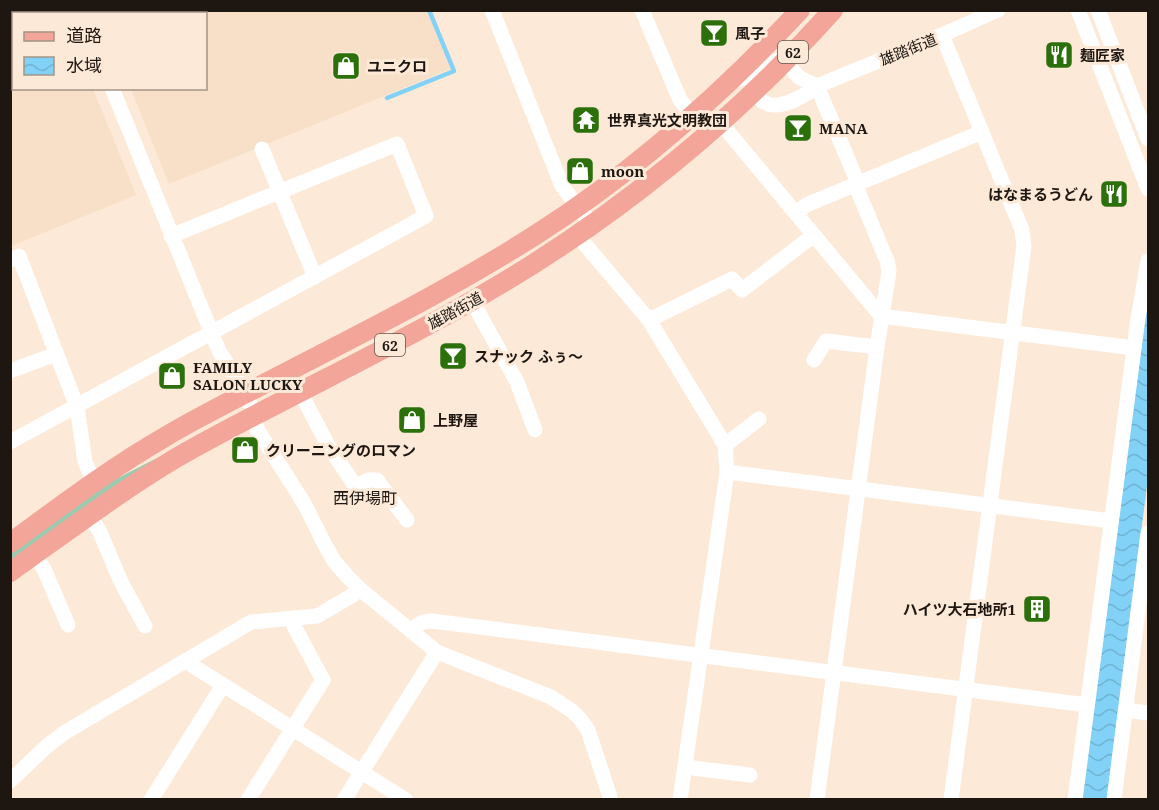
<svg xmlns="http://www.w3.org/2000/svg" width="1159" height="810" font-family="'Noto Serif','Noto Sans JP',serif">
<defs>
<pattern id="water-waves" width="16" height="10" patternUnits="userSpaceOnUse" patternTransform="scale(1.5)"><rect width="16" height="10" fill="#82d1f6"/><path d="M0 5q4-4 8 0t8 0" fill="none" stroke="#70b3d2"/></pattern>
</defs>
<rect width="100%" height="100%" fill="#fce9d7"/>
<!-- built -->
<g fill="#f8dfc7">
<path d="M 123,10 L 427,11 L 450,69 L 169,184 L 131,89 L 206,88 L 206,14 L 116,14 Z"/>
<path d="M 13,35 L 14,88 L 93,89 L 136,195 L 11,246 L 10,37 Z"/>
</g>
<!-- grass -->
<path fill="#9ccaae" d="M 157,458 L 11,561 L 10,552 L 108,483 Z"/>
<!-- water -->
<path fill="url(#water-waves)" d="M 1148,302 L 1148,478 L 1107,799 L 1082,800 L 1145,319 Z"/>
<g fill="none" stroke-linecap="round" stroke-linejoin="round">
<!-- stream -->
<path stroke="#82d1f6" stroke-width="4.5" d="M 387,98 L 454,71 L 429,10"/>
<!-- minor -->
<g stroke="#fff" stroke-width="15">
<path d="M 492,10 L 562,186 L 592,225"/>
<path d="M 642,10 L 680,100 L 693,115"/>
<path d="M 1078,10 L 1148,189"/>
<path d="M 1098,10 L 1148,139"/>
<path d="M 81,13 L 87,10"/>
<path d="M 942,35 L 1022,230 L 1024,246 L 951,800"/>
<path d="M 741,79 L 758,67 L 775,61 L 784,62 L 800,78 L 817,86"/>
<path d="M 817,86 L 858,183"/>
<path d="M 112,88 L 219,351 L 235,376 L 256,415 L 257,429 L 305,505 L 324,543 L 334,561 L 347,576 L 361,590 L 437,652 L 551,697 L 572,711 L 581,720 L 588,730 L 611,800"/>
<path d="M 752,93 C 757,97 762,102 768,104 C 781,109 807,95 817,86 L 942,35 L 998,10"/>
<path d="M 720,122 L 881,316 L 1134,348"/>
<path d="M 262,149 L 315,277"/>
<path d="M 796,213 L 806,205 L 982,132"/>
<path d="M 577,235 L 649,320 L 725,445 L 727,472 L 680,800"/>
<path d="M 10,260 L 19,256 L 77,407 L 85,462 L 89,471 L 96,481"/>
<path d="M 472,301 L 517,382 L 535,430"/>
<path d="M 649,320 L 732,279 L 742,290 L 814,235"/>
<path d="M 814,360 L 826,341 L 877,347"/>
<path d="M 10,371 L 56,354"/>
<path d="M 300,392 L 329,447 L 356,487 L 368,480 L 377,480 L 407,520"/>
<path d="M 10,442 L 426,216 L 397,144 L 171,236"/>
<path d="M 725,445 L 759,419"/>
<path d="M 727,472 L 1111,521"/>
<path d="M 89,516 L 99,530 L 121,582 L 145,626"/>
<path d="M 34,555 L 44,569 L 68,625"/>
<path d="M 412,631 C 418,623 423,621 432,621 L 1087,705"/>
<path d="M 189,659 L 193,666 L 406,800"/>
<path d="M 1126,710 L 1148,713"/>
<path d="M 685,767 L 750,775"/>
<path d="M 10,781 L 47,746 L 64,733 L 251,622 L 317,616 L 353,595 L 359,588"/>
<path d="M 151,800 L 223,685"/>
<path d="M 248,800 L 323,680 L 294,626 L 294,618"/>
<path d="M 344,800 L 437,652"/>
<path d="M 817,800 L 877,347 L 888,278 L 889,270 L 887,261 L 855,184"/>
<path d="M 1075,800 L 1138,318 L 1148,261"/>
<path d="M 1114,800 L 1148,533"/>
</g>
<!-- major -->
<g stroke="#f4a59a" stroke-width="20">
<path d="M 10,543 C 61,506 111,468 165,437 C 195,419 227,403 258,387 C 352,338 448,291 537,234 C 634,172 721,95 800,10"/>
<path d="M 10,572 C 65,533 119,492 176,458 C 207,440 238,424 269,408 C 342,370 416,334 487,292 C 615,218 734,121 833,10"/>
</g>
</g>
<!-- icons -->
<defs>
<g id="bar-square" transform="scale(1.5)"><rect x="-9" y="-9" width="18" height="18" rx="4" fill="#2c700c" stroke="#fce9d7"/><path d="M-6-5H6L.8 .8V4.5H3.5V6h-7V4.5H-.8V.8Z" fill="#fff"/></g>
<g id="restaurant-square" transform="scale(1.5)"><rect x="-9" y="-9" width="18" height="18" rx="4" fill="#2c700c" stroke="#fce9d7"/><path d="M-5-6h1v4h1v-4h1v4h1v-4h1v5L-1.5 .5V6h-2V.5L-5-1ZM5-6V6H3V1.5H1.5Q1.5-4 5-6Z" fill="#fff"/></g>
<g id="shop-square" transform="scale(1.5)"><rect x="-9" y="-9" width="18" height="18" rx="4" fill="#2c700c" stroke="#fce9d7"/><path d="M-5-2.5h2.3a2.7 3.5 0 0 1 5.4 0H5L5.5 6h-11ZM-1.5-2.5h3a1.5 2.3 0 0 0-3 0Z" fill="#fff"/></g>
<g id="temple-square" transform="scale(1.5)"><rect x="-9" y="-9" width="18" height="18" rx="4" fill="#2c700c" stroke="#fce9d7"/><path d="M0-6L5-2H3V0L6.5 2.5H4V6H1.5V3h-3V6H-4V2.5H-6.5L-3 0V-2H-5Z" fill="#fff"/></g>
<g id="building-square" transform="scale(1.5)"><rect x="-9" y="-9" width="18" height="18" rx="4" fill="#2c700c" stroke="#fce9d7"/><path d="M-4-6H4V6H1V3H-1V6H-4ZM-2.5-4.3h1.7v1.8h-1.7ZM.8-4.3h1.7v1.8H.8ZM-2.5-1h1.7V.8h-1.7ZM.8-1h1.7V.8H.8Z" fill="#fff"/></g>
</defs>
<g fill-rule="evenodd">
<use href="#bar-square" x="714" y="33"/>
<use href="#restaurant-square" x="1059" y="55"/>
<use href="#shop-square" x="346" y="66"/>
<use href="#temple-square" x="586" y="120"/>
<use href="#bar-square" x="798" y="128"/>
<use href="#shop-square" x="580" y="171"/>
<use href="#restaurant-square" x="1114" y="194"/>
<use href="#bar-square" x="453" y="356"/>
<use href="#shop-square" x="172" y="376"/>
<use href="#shop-square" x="412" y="420"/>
<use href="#shop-square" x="245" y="450"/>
<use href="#building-square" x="1037" y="609"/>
</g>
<g text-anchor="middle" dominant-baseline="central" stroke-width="6" stroke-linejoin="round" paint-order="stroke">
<!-- shield labels -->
<g fill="#fce9d7" stroke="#61564c" stroke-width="1.5">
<rect x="778" y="41" width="30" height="22" rx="4.5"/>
<rect x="375" y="334" width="30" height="22" rx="4.5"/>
</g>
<g font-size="14" font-weight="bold" fill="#1e1711">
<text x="793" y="52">62</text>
<text x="390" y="345">62</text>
</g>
<!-- poi labels -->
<g font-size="15" font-weight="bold" fill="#1e1711" stroke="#fce9d7" text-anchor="start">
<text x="735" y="33">風子</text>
<text x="1080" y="55">麺匠家</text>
<text x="367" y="66">ユニクロ</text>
<text x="607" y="120">世界真光文明教団</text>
<text x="819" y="128">MANA</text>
<text x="601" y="171">moon</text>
<text x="1093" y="194" text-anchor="end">はなまるうどん</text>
<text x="474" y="356">スナック ふぅ～</text>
<text x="193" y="367">FAMILY<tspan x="193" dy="17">SALON LUCKY</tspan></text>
<text x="433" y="420">上野屋</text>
<text x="266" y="450">クリーニングのロマン</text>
<text x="1016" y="609" text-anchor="end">ハイツ大石地所1</text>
</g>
<!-- street labels -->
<g font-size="15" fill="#1e1711" stroke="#fce9d7">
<text transform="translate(908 49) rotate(-22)">雄踏街道</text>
<text transform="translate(455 310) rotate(-29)">雄踏街道</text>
</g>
<!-- neighbourhood labels -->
<g font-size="16" fill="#1e1711" stroke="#fce9d7">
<text x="365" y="498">西伊場町</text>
</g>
</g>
<!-- border -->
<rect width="1159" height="810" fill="none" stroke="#1e1711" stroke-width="24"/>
<!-- legend -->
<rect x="12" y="12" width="195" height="78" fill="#fce9d7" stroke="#a39588" stroke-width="1.5"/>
<rect x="24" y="32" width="30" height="9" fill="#f4a59a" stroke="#a39588" stroke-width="1.5"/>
<text x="66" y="42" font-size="18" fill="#1e1711">道路</text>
<rect x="24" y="57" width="30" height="18" fill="url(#water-waves)" stroke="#a39588" stroke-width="1.5"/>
<text x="66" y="72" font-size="18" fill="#1e1711">水域</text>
</svg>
